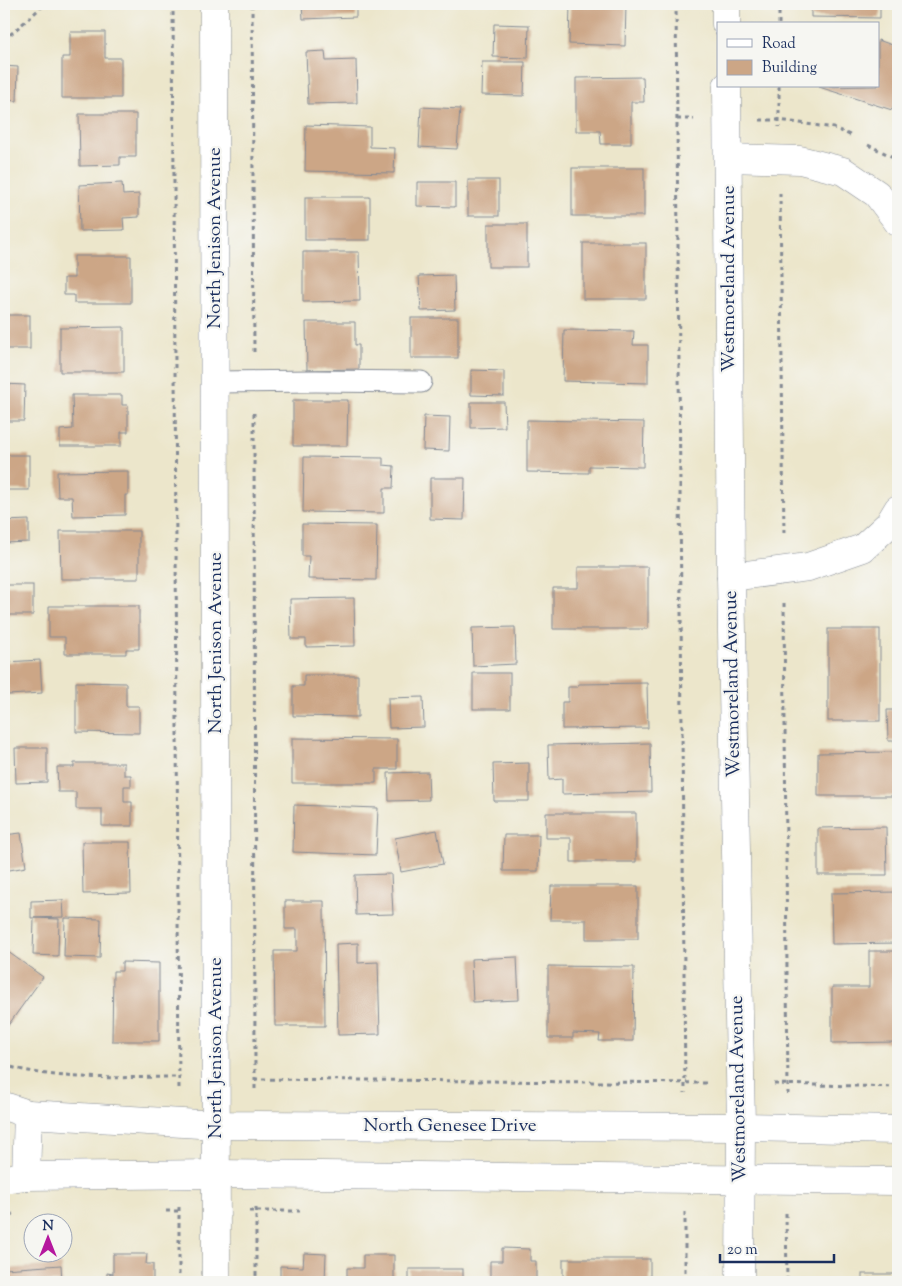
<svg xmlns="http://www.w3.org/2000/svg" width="902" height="1286" font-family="'Sorts Mill Goudy',serif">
<rect width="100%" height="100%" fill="#f6f6f2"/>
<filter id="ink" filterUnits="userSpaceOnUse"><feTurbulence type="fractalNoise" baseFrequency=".02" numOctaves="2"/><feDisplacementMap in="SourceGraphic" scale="10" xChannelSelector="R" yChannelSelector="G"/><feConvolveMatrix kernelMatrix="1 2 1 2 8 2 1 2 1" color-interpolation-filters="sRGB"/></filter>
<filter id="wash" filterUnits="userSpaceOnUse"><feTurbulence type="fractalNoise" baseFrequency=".0096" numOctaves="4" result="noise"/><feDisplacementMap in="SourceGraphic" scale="20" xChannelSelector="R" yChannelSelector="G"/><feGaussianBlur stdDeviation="1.12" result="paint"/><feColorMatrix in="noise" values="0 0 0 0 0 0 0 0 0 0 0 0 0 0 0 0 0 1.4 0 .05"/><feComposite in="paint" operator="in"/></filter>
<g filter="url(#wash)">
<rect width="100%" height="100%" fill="#ece6cb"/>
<g id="blocks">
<!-- building -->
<g fill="#cca686">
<path d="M 302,4 L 356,4 L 356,17 L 303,19 Z"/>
<path d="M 570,4 L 626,4 L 625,46 L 569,44 Z"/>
<path d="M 811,4 L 880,4 L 880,18 L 811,17 Z"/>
<path d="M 494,24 L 529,25 L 528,58 L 493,57 Z"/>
<path d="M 70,32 L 105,32 L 105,58 L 121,58 L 121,98 L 62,98 L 62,57 L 70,57 Z"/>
<path d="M 878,40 L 898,47 L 898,93 L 892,110 L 819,87 L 878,86 Z"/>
<path d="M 325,51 L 326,61 L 356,60 L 357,103 L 308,104 L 306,52 Z"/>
<path d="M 482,62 L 525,62 L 524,96 L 481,95 Z"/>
<path d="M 4,66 L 18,67 L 17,101 L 4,100 Z"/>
<path d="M 643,77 L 644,102 L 631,102 L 631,144 L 601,144 L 600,131 L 576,131 L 576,78 Z"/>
<path d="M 421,107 L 460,109 L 457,149 L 419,147 Z"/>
<path d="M 79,114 L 136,114 L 136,157 L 120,157 L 120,165 L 80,166 Z"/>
<path d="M 306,125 L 370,127 L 370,147 L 395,148 L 394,173 L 305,171 Z"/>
<rect x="572" y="168" width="72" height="48"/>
<rect x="468" y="180" width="31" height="36"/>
<path d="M 417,182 L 455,182 L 455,207 L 417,206 Z"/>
<path d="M 122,183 L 123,195 L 139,194 L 139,217 L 123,218 L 124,230 L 80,231 L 79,185 Z"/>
<rect x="305" y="197" width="65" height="43"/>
<rect x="488" y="224" width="39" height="43"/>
<rect x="583" y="243" width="63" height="56"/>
<path d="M 303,252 L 359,252 L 360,301 L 303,302 Z"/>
<path d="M 74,256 L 131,256 L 131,303 L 74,303 L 74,295 L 64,295 L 64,278 L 74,278 Z"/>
<path d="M 454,275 L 455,310 L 421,311 L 419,276 Z"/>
<rect x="4" y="315" width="26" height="34"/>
<rect x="411" y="318" width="47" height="40"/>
<path d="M 306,322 L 355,322 L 355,345 L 359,345 L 359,369 L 307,370 Z"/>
<path d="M 124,327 L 124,372 L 60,372 L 60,328 Z"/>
<path d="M 564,330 L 634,331 L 633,345 L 648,345 L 648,383 L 563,381 Z"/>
<path d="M 471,370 L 504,371 L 504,396 L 471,395 Z"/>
<path d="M 4,384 L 25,385 L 24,421 L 4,421 Z"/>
<path d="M 72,395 L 122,395 L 122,405 L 128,405 L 128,432 L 121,432 L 121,446 L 60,446 L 60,430 L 73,429 Z"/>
<path d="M 293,400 L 348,400 L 347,446 L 293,446 Z"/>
<path d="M 471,402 L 504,402 L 505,427 L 471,428 Z"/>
<path d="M 424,416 L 450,417 L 449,451 L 423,450 Z"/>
<path d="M 527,420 L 644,422 L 643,467 L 589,466 L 589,473 L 527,472 Z"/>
<rect x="4" y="455" width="25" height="35"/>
<path d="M 304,457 L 383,458 L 383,465 L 394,466 L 393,488 L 384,488 L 384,513 L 303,512 Z"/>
<path d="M 128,471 L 128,495 L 125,495 L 125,515 L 73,516 L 72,497 L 58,497 L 57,472 Z"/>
<path d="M 430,478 L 465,478 L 464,520 L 430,519 Z"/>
<path d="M 29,520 L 29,542 L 4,543 L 4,521 Z"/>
<path d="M 302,524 L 377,525 L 376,580 L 308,579 L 309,556 L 302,556 Z"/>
<path d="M 60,531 L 139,531 L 139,579 L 61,579 Z"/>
<path d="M 578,567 L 648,567 L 648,629 L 553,629 L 553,588 L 578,588 Z"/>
<rect x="4" y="585" width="29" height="30"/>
<path d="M 354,598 L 355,646 L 306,647 L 306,639 L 291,639 L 290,599 Z"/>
<path d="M 49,606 L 139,606 L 139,649 L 126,649 L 126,654 L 65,654 L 65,637 L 49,637 Z"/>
<path d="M 515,627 L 516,664 L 473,666 L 472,628 Z"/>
<rect x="828" y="629" width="52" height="92"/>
<path d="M 40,660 L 42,693 L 8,695 L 6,662 Z"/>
<rect x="473" y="673" width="37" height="36"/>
<path d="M 304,675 L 358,675 L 358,717 L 293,716 L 293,686 L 304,686 Z"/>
<path d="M 76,682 L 126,683 L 126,706 L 139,706 L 139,733 L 76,732 Z"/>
<path d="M 647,683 L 648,728 L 562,729 L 562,702 L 568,702 L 568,687 L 578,687 L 578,684 Z"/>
<path d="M 423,697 L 424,727 L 389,728 L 388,698 Z"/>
<path d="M 887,710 L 898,710 L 898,741 L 888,741 Z"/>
<path d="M 292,738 L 397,739 L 397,769 L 376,769 L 376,783 L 292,783 Z"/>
<path d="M 650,743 L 651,792 L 562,794 L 562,779 L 549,780 L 548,745 Z"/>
<path d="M 15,748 L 47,748 L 47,782 L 16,783 Z"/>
<path d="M 898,752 L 898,796 L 818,796 L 818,753 Z"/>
<path d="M 74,763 L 124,763 L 124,775 L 131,775 L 131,786 L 124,786 L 124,802 L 132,802 L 132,826 L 102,826 L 102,809 L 76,809 L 76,792 L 58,792 L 57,767 L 74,767 Z"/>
<path d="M 529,763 L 529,801 L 494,801 L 493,764 Z"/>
<path d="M 428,772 L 429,800 L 389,801 L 388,773 Z"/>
<path d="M 294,805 L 378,808 L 376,855 L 293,852 Z"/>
<path d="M 546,813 L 636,813 L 636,862 L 571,862 L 571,838 L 546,838 Z"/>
<path d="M 886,827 L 887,875 L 818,875 L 818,828 Z"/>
<path d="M 437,830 L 443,864 L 401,872 L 395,838 Z"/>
<path d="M 21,833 L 26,867 L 4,871 L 4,835 Z"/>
<path d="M 504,835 L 539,835 L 538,871 L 503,871 Z"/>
<path d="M 82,842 L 130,842 L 131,893 L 83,894 Z"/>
<path d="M 391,874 L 393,914 L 356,915 L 355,875 Z"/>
<path d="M 551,886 L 638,886 L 638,939 L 586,939 L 586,920 L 550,920 Z"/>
<path d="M 898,892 L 898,943 L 832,944 L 831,893 Z"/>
<path d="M 63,900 L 64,917 L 31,918 L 31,901 Z"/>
<path d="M 285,901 L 324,901 L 325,1026 L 275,1026 L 274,951 L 297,951 L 297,929 L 285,929 Z"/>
<path d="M 34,918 L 59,919 L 58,956 L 33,955 Z"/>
<path d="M 65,918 L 101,919 L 100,958 L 64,957 Z"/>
<path d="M 358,943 L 358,963 L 378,962 L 380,1034 L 338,1035 L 336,944 Z"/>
<path d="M 4,949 L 43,977 L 4,1031 Z"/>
<path d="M 869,951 L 898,951 L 898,1042 L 832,1043 L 832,987 L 869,987 Z"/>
<path d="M 517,957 L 519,1000 L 473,1002 L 471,959 Z"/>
<path d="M 122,962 L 159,963 L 159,1041 L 112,1041 L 113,971 L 122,971 Z"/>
<path d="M 548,966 L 634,967 L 633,1041 L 599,1041 L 600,1034 L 573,1033 L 573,1038 L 548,1038 Z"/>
<path d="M 502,1248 L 530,1249 L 530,1261 L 536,1261 L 536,1282 L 490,1282 L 490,1261 L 502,1261 Z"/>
<path d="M 304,1253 L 326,1254 L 325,1282 L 280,1282 L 280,1266 L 303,1267 Z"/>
<path d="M 113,1254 L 147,1254 L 146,1264 L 153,1264 L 153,1282 L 107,1282 L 107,1273 L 113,1274 Z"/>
<path d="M 363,1255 L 394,1255 L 394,1282 L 347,1282 L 347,1268 L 363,1268 Z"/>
<rect x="563" y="1259" width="87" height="23"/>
<path d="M 61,1265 L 62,1282 L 4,1282 L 4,1269 Z"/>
<rect x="409" y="1269" width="54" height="13"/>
<rect x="862" y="1274" width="36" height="8"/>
</g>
</g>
</g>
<g filter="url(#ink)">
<use href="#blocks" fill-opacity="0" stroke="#848a94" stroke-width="1"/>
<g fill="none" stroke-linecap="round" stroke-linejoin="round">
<!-- service casing -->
<g stroke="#848a94" stroke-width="23">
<path id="service" d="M 215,382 L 316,381 L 421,382"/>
</g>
<!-- minor casing -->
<g stroke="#848a94" stroke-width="29">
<g id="minor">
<path d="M 214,4 L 216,1282"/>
<path d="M 726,4 L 726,24"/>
<path d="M 727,86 L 731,577 L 741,1127 L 740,1282"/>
<path d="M 728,158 L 800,160 L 843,171 L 877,194 L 898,222"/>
<path d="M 731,577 L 808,567 L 863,548 L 889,524 L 898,509"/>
<path d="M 4,1106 L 28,1114 L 217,1125 L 741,1127 L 898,1130"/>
<path d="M 26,1176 L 28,1114"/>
<path d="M 4,1179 L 26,1176 L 216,1174 L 898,1181"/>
</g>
</g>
<!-- path -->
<g stroke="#848a94" stroke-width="3" stroke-dasharray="4 4" stroke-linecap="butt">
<path d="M 173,4 L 179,1091"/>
<path d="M 252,4 L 254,352"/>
<path d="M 676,4 L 685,1093"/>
<path d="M 779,4 L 779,24"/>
<path d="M 4,40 L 45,4"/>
<path d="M 779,86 L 779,127"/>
<path d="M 677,119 L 694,119"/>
<path d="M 760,120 L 779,120 L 834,128 L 852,136"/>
<path d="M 868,145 L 895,158 L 898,161"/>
<path d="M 780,193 L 784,537"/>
<path d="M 254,413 L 255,1092"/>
<path d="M 784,603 L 788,1094"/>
<path d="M 4,1065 C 60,1082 122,1077 180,1077"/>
<path d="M 254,1079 L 708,1083"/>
<path d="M 774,1084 L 898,1087"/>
<path d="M 179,1207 L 179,1282"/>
<path d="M 256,1208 L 256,1282"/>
<path d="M 166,1211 L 180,1211"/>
<path d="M 249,1211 L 300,1211"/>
<path d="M 685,1212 L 685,1282"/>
<path d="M 786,1213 L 787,1282"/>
<path d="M 4,1216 L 13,1214"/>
</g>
<!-- service -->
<use href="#service" stroke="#fff" stroke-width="21"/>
<!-- minor -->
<use href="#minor" stroke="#fff" stroke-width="28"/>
</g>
</g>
<g text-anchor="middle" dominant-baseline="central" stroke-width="4.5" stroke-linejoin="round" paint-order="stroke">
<!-- street labels -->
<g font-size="19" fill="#1b2f5e" stroke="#f6f6f2">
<text transform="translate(215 238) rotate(-90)">North Jenison Avenue</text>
<text transform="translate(729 279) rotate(-90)">Westmoreland Avenue</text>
<text transform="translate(216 643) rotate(-90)">North Jenison Avenue</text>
<text transform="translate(733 684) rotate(-91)">Westmoreland Avenue</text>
<text transform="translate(216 1048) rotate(-90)">North Jenison Avenue</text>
<text transform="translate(739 1089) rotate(-91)">Westmoreland Avenue</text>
<text x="450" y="1126">North Genesee Drive</text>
</g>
</g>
<!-- margin -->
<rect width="902" height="1286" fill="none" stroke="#f6f6f2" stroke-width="20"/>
<!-- legend -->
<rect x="717" y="22" width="162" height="65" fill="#f6f6f2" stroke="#9ea6b7"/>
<rect x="727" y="39" width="25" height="8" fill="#ffffff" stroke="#9ea6b7"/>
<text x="762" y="48" font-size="15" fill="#1b2f5e">Road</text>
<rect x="727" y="60" width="25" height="15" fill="#cca686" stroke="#9ea6b7"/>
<text x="762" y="72" font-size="15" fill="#1b2f5e">Building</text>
<!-- north arrow -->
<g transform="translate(48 1238)"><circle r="24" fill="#f6f6f2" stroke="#9ea6b7"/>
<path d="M0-4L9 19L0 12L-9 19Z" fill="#b5179e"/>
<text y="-8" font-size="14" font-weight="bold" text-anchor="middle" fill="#1b2f5e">N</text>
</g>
<!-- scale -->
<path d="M720 1254v8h114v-8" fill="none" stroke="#1b2f5e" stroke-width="2.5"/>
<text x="727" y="1254" font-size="15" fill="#1b2f5e" stroke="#f6f6f2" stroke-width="4" paint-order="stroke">20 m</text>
</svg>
